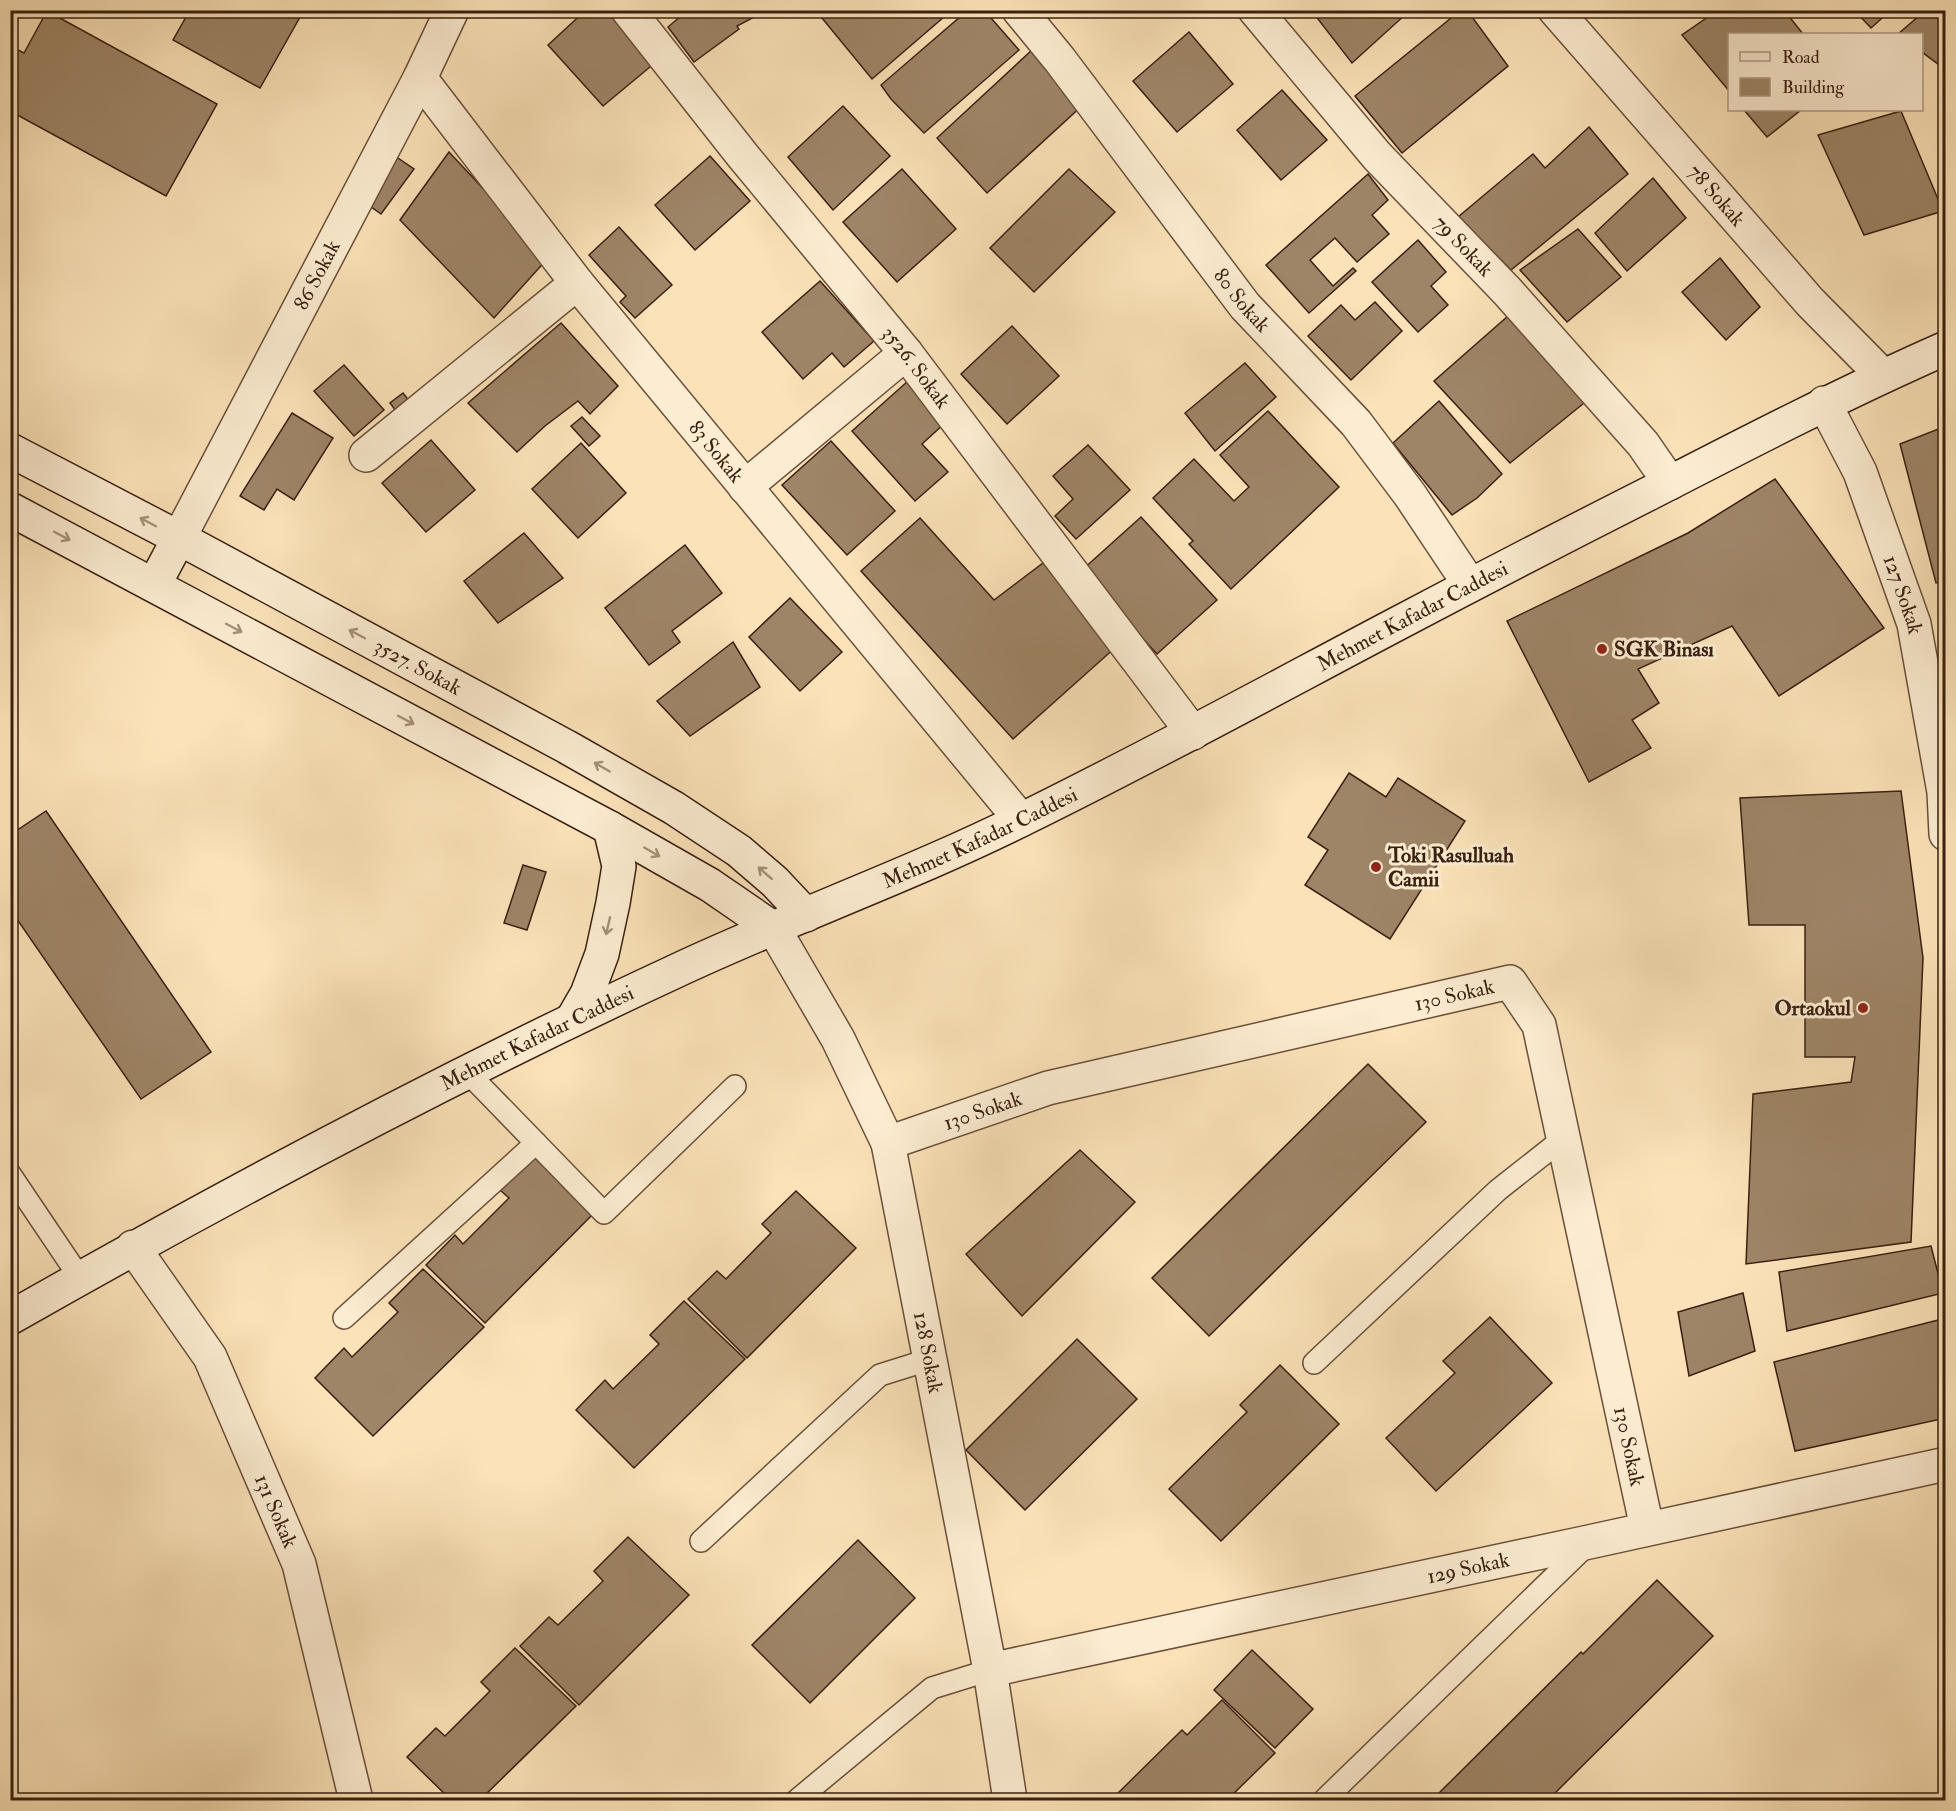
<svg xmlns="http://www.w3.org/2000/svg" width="1956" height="1811" font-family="'IM FELL Double Pica',serif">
<rect width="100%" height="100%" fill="#fbe2b8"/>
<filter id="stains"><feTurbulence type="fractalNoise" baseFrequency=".00333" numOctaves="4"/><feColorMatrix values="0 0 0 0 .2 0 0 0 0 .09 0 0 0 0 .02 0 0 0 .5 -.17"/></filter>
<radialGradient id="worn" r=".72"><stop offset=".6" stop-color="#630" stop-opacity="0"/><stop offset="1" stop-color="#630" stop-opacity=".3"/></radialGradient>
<!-- building -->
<g fill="#9e8567" stroke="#392010" stroke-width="1.5">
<path d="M 190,10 L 304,10 L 260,88 L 173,40 Z"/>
<path d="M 586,10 L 610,10 L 656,62 L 603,106 L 548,45 Z"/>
<path d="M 688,10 L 757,10 L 760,14 L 737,26 L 739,29 L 694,62 L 668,27 Z"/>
<path d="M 831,10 L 952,10 L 872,79 L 822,18 Z"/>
<path d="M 968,10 L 984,10 L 1019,50 L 924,133 L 891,99 L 881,85 Z"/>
<path d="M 1311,10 L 1403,10 L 1406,14 L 1352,63 Z"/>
<path d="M 1461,10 L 1467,10 L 1508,66 L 1402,153 L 1355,96 Z"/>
<path d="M 1718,10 L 1784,10 L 1803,34 L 1730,34 L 1730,92 L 1682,35 Z"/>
<path d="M 1854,10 L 1891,10 L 1871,28 Z"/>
<path d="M 1926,10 L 1946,10 L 1946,65 L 1942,67 L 1922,52 L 1922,34 L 1898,34 Z"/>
<path d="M 47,11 L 217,104 L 166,196 L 10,111 L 10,46 L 24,53 Z"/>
<path d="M 1189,32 L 1233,84 L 1177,132 L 1133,81 Z"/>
<path d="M 1033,49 L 1084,104 L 987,193 L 937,138 Z"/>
<path d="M 1282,90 L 1327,140 L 1281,180 L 1237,130 Z"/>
<path d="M 843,106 L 890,156 L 833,210 L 788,157 Z"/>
<path d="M 1744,110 L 1801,110 L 1767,137 Z"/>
<path d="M 1901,111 L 1943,211 L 1864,235 L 1818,135 Z"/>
<path d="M 1589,127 L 1628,174 L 1511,270 L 1458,217 L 1533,154 L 1545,168 Z"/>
<path d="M 449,152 L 548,258 L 494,318 L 400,220 Z"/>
<path d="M 395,156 L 414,169 L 381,214 L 363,201 Z"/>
<path d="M 710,156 L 750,201 L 695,250 L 655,205 Z"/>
<path d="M 902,169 L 956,229 L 897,282 L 843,222 Z"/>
<path d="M 1069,169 L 1115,212 L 1034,292 L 990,248 Z"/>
<path d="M 1368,174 L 1388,200 L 1372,215 L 1389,234 L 1357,262 L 1335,238 L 1310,260 L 1333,286 L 1353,268 L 1356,271 L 1309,313 L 1266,265 Z"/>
<path d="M 1653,178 L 1686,218 L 1627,271 L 1595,233 Z"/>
<path d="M 619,227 L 672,285 L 635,318 L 620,302 L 626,296 L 589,255 Z"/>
<path d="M 1578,229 L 1621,277 L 1567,322 L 1520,270 Z"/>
<path d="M 1418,240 L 1446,272 L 1431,286 L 1448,305 L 1418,332 L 1372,282 Z"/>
<path d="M 1720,258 L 1760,307 L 1726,340 L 1682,292 Z"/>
<path d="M 820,281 L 874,341 L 844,367 L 832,353 L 803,379 L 762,332 Z"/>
<path d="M 1375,302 L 1402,331 L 1351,380 L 1308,336 L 1341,305 L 1355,320 Z"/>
<path d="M 1508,316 L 1589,399 L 1510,463 L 1434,381 Z"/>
<path d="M 561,323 L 618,386 L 590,414 L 578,401 L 545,426 L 517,452 L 468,403 Z"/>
<path d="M 1012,326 L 1059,376 L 1007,424 L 961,374 Z"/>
<path d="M 1245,363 L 1276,397 L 1215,451 L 1185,413 Z"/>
<path d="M 344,365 L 384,410 L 354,436 L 314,391 Z"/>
<path d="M 908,381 L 945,423 L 922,444 L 948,472 L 915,501 L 852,431 Z"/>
<path d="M 403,393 L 418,412 L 404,422 L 390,403 Z"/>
<path d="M 1439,401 L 1502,474 L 1477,498 L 1452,515 L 1393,443 Z"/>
<path d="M 1268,411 L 1339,487 L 1231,589 L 1189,544 L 1193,541 L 1153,498 L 1194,459 L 1234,501 L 1249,487 L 1220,455 Z"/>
<path d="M 292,413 L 333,438 L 294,500 L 277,489 L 264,510 L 240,496 Z"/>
<path d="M 582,417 L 600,436 L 589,446 L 571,426 Z"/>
<path d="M 1946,426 L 1946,581 L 1936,583 L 1900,444 Z"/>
<path d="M 431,440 L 475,490 L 426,532 L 382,483 Z"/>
<path d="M 831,441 L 895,511 L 847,555 L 782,485 Z"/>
<path d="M 581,443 L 626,493 L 578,538 L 532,489 Z"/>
<path d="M 1088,445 L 1130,490 L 1076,539 L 1055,516 L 1073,499 L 1053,476 Z"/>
<path d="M 1775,479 L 1884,628 L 1779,696 L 1732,626 L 1638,669 L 1659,703 L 1632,720 L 1651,748 L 1589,782 L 1507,621 L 1688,533 Z"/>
<path d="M 1141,517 L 1217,600 L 1157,654 L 1081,571 Z"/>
<path d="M 920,518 L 994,600 L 1043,563 L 1117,646 L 1013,739 L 861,571 Z"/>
<path d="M 524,533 L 563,578 L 498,623 L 464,581 Z"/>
<path d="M 685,545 L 722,593 L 672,631 L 680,642 L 649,665 L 605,608 Z"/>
<path d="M 790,598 L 842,652 L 800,691 L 749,637 Z"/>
<path d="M 733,642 L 760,687 L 690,736 L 657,701 Z"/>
<path d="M 1349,773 L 1386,797 L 1398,778 L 1465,821 L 1390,939 L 1305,885 L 1328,850 L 1308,837 Z"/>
<path d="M 1901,791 L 1923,958 L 1911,1242 L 1746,1264 L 1753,1094 L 1851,1082 L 1855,1057 L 1805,1057 L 1805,925 L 1749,925 L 1740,798 Z"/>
<path d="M 46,811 L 211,1052 L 141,1099 L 10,909 L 10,835 Z"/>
<path d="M 523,865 L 546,872 L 527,930 L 504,923 Z"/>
<path d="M 1368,1064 L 1426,1122 L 1209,1336 L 1152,1278 Z"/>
<path d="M 1080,1150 L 1135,1202 L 1022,1316 L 966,1254 Z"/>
<path d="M 534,1156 L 594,1213 L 485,1323 L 426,1265 L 455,1235 L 463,1244 L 509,1198 L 500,1190 Z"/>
<path d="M 796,1191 L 856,1248 L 747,1358 L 688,1299 L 717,1271 L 726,1279 L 771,1233 L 762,1224 Z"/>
<path d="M 1931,1246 L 1943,1293 L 1787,1331 L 1779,1272 Z"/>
<path d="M 423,1269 L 484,1327 L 373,1436 L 315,1378 L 344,1348 L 352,1357 L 398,1312 L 389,1303 Z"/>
<path d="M 1743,1293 L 1755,1351 L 1689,1376 L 1678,1312 Z"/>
<path d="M 684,1301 L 745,1359 L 634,1468 L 576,1410 L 605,1380 L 613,1389 L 659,1344 L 650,1335 Z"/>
<path d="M 1490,1317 L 1552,1383 L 1436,1491 L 1386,1438 L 1455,1373 L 1443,1361 Z"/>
<path d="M 1946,1318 L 1946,1418 L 1795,1451 L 1774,1362 Z"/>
<path d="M 1077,1339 L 1137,1399 L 1025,1510 L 966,1450 Z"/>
<path d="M 1280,1365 L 1339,1424 L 1221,1541 L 1169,1489 L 1247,1412 L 1240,1405 Z"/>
<path d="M 628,1537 L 689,1595 L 579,1705 L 520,1646 L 549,1617 L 558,1625 L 603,1581 L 594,1571 Z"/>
<path d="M 858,1540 L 915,1598 L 810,1703 L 752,1645 Z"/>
<path d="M 1657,1580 L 1713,1636 L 1548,1800 L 1447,1800 L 1439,1793 L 1581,1652 L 1583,1654 Z"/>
<path d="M 515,1648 L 576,1706 L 480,1800 L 451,1800 L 407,1757 L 436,1728 L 445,1736 L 490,1691 L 481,1682 Z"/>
<path d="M 1252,1650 L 1313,1709 L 1275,1748 L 1214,1690 Z"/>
<path d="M 1222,1700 L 1275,1753 L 1227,1800 L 1111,1800 L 1182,1730 L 1187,1735 Z"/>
</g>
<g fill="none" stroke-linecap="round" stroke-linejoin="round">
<!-- lane casing -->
<g stroke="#6a503a" stroke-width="24">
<g id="lane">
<path d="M 468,1073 L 604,1213 L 735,1086"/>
<path d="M 10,1174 L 80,1278"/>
<path d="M 344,1318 L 536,1143"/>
<path d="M 1314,1363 L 1498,1190 L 1564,1138"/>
<path d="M 701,1541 L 880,1375 L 931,1359"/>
<path d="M 797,1800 L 932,1688 L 990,1670"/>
<path d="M 1324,1800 L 1587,1545"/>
</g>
</g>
<!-- street casing -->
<g stroke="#6a503a" stroke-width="36">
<g id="street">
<path id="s1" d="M 628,10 L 743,156 L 906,353 L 1193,733"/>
<path id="s2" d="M 1019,10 L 1060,60 L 1245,306 L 1356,423 L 1410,495 L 1470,585"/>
<path id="s3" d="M 1255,10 L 1377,156 L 1507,291 L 1643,444 L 1670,483"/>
<path id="s4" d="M 1555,10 L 1810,302 L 1883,376"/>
<path id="s5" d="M 420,78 L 577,283 L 1021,820"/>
<path id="s6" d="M 1824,403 L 1860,472 L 1914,624 L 1944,792 L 1946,834"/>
<path d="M 366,455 L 577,283"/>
<path d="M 745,487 L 906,353"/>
<path id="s7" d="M 179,538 L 420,78 L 452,10"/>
<path id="s8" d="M 774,929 L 838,1039 L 888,1143 L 990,1670 L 1010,1800"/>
<path id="s9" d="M 888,1143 L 1048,1088 L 1510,982 L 1539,1025 L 1647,1528"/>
<path id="s10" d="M 133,1247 L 210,1357 L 299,1564 L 356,1800"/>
<path id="s11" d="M 990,1670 L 1589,1542 L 1946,1464"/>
</g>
</g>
<!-- secondary casing -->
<g stroke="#392010" stroke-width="36">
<g id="secondary">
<path id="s12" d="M 10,450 L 179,538 L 567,747 L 674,808 L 739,851 L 775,882 L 806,915"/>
<path d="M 10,509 L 610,828 L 710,885 L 774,929"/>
<path d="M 154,585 L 179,538"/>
<path d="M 572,1020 L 587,994 L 602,954 L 613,903 L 619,866 L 610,828"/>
<path id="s13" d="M 10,1318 C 228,1194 449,1076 676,971 C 791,917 911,875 1025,818 C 1149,757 1270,691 1391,627 C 1478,581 1565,536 1652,492 C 1749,442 1846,392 1946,348"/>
</g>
</g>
<!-- lane -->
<use href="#lane" stroke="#fcecd1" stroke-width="21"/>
<!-- street -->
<use href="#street" stroke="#fcecd1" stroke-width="33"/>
<!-- secondary -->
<use href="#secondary" stroke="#fcecd1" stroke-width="33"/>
</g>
<!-- one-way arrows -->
<defs><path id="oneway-shaft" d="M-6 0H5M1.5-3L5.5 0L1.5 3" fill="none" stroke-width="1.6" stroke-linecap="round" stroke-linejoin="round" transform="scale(1.5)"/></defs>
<g stroke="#a4907a">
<use href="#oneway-shaft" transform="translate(148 522) rotate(-152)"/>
<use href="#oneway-shaft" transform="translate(62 536) rotate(28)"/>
<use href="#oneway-shaft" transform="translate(234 628) rotate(28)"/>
<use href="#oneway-shaft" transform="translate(357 634) rotate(-152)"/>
<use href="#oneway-shaft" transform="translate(406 720) rotate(28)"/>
<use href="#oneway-shaft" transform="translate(602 767) rotate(-150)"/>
<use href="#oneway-shaft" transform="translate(652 852) rotate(30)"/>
<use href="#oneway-shaft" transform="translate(765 873) rotate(-139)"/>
<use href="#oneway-shaft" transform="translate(608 926) rotate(103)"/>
</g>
<!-- markers -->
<g fill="#8f2418" stroke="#fcecd1" stroke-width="2">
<circle cx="1602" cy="649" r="6"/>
<circle cx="1376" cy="867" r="6"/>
<circle cx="1863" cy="1008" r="6"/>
</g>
<g text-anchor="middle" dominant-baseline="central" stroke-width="6" stroke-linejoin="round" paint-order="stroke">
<!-- street labels -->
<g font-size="21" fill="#392010" stroke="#fcecd1">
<text stroke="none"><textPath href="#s4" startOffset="246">78 Sokak</textPath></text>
<text stroke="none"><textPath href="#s3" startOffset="315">79 Sokak</textPath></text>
<text stroke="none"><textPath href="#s7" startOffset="297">86 Sokak</textPath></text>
<text stroke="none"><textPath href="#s2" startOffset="366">80 Sokak</textPath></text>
<text stroke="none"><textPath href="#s1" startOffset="459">3526. Sokak</textPath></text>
<text stroke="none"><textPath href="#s5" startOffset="477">83 Sokak</textPath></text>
<text stroke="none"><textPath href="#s6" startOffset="208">127 Sokak</textPath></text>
<text stroke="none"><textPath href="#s13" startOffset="1569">Mehmet Kafadar Caddesi</textPath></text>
<text stroke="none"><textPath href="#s12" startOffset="462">3527. Sokak</textPath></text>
<text stroke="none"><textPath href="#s13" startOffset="1083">Mehmet Kafadar Caddesi</textPath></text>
<text stroke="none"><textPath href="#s9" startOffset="586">130 Sokak</textPath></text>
<text stroke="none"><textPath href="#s13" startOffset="597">Mehmet Kafadar Caddesi</textPath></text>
<text stroke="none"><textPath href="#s9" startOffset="100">130 Sokak</textPath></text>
<text stroke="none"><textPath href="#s8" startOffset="456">128 Sokak</textPath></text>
<text stroke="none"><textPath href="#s9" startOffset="1126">130 Sokak</textPath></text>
<text stroke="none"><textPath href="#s10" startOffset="302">131 Sokak</textPath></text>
<text stroke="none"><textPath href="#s11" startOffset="489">129 Sokak</textPath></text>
</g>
<!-- poi labels -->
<g font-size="21" font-weight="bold" fill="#392010" stroke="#fcecd1" text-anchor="start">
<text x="1614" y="649">SGK Binası</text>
<text x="1388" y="855">Toki Rasulluah<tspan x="1388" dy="24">Camii</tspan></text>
<text x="1851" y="1008" text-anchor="end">Ortaokul</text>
</g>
</g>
<!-- margin -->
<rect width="1956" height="1811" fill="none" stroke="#fbe2b8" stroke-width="36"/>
<rect x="12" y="12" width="1932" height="1787" fill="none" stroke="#392010" stroke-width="3"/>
<rect x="18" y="18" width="1920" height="1775" fill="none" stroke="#392010" stroke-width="1.5"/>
<!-- legend -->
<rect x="1728" y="33" width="195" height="78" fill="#fcecd1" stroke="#ae9a84" stroke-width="1.5"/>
<rect x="1740" y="52" width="30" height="9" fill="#fcecd1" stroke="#ae9a84" stroke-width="1.5"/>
<text x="1782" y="63" font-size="18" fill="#392010">Road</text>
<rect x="1740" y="78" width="30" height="18" fill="#9e8567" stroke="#ae9a84" stroke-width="1.5"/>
<text x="1782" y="93" font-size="18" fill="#392010">Building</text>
<rect width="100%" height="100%" filter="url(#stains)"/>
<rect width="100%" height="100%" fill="url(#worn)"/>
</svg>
